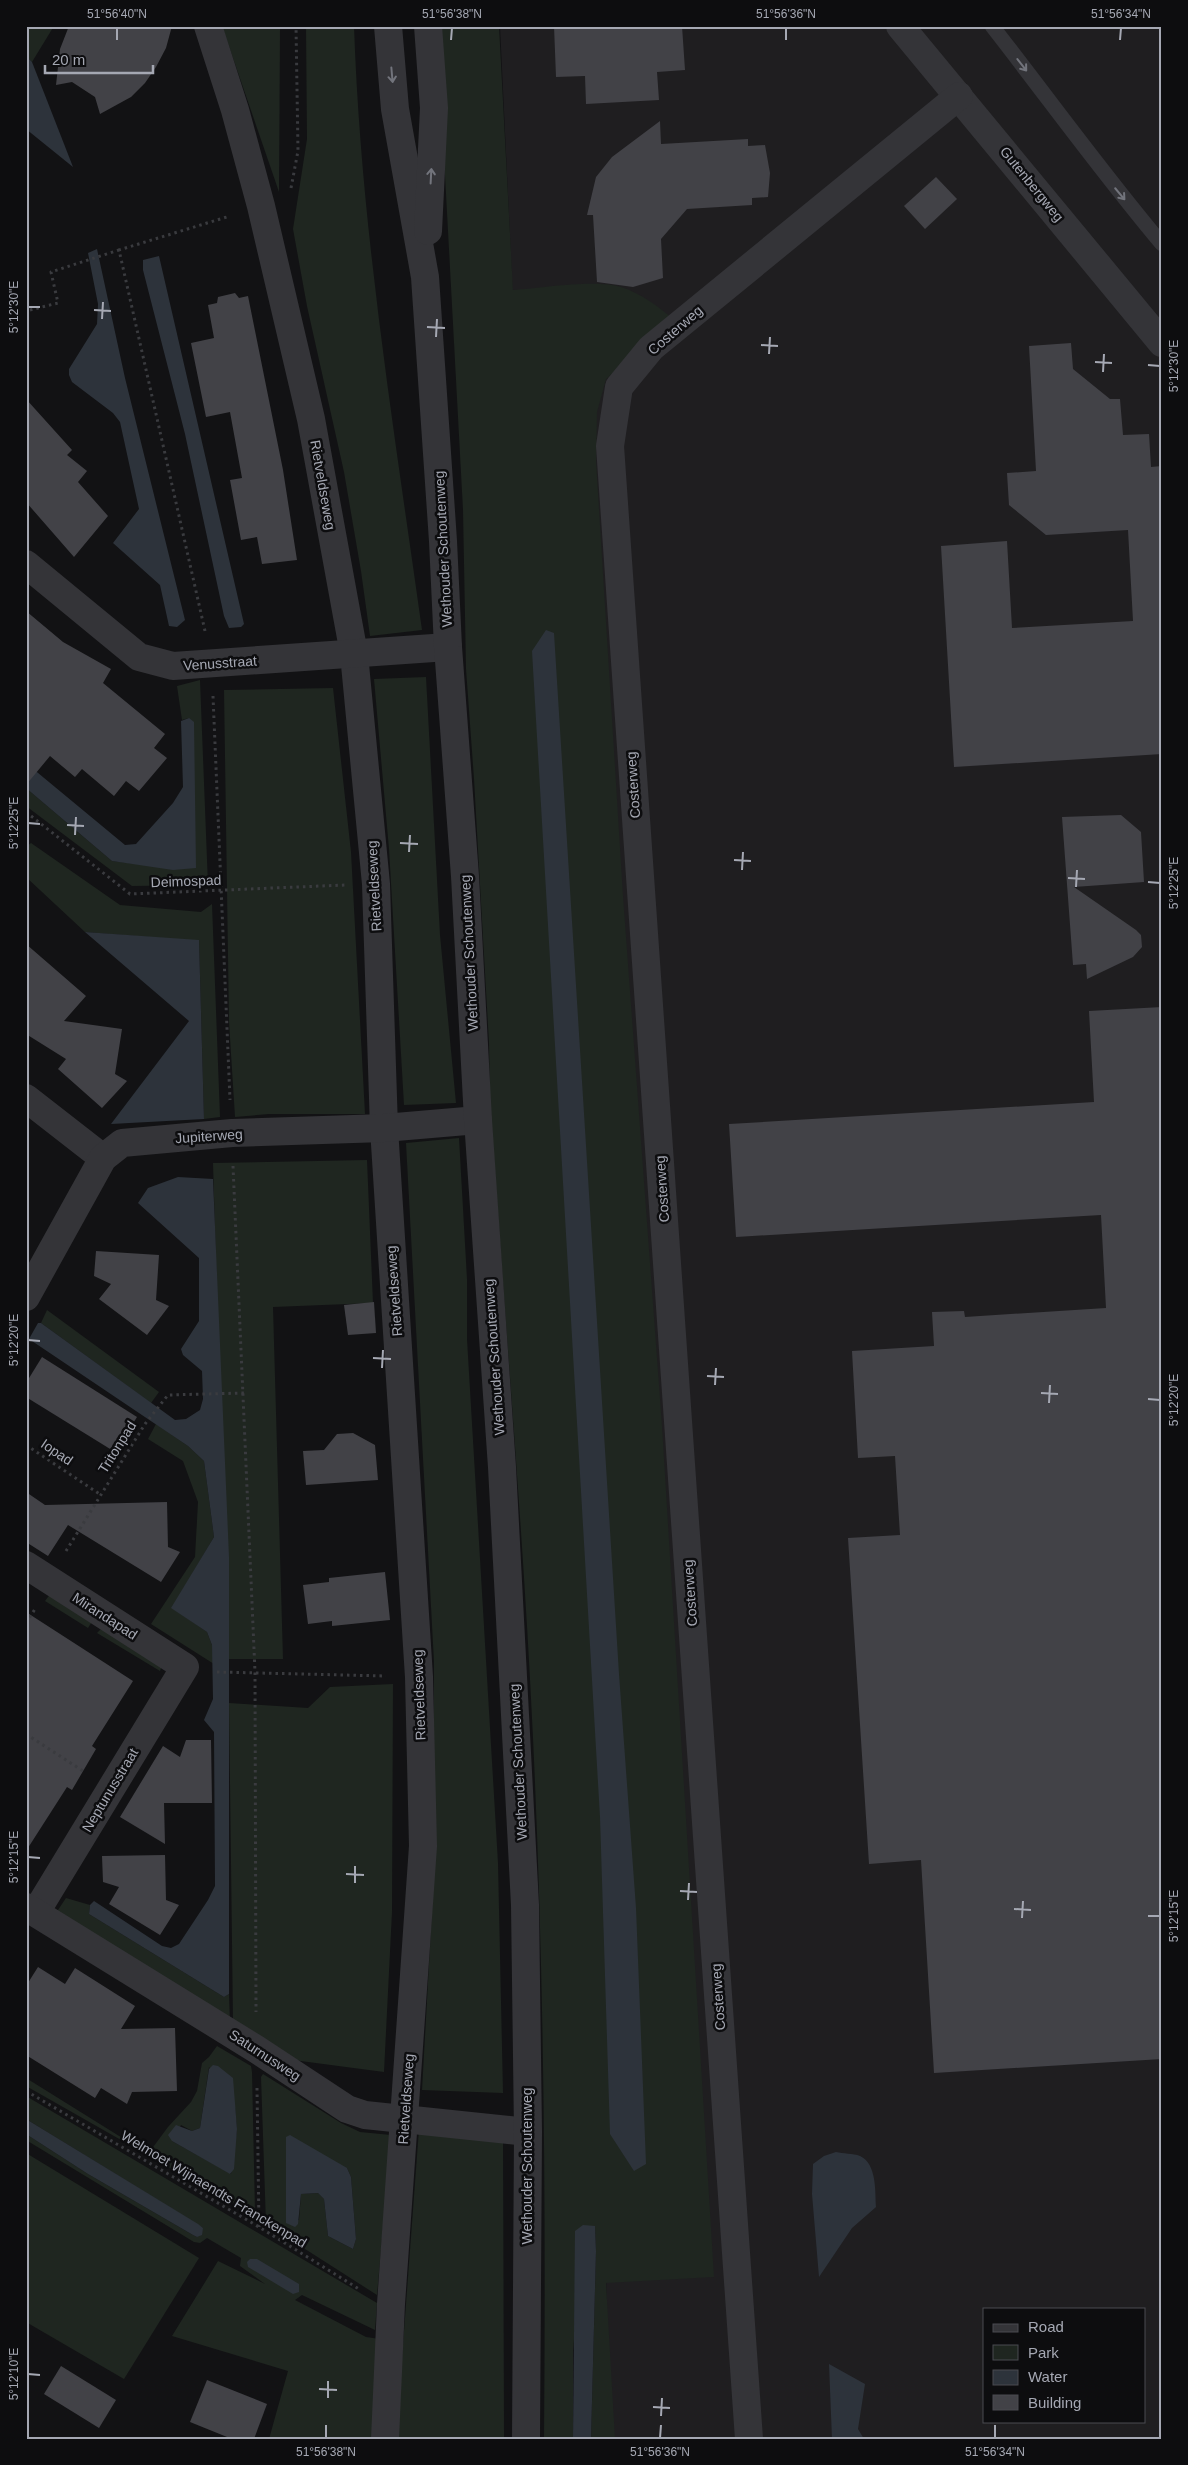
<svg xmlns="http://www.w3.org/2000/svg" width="1188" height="2465" font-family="Helvetica,sans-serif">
<rect width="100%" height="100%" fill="#121214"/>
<!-- built -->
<path fill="#1f1e20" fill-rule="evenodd" d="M 500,26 L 1162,26 L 1162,2439 L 608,2439 L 606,2269 ZM 984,2309 L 1144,2309 L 1144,2421 L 984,2421 Z"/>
<!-- green -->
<g fill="#1f2620" fill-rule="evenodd">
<path d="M 26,26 L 54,26 L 32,62 L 26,56 Z"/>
<path d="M 222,26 L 280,26 L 279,192 Z"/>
<path d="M 306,26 L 354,26 C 361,229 394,429 422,630 L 370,636 L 361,571 L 344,472 L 307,306 L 293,229 L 307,139 Z"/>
<path d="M 437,26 L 499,26 L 513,290 C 542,288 595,279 621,287 C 642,294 658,306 674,320 L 606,379 L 597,412 L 596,461 L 623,896 L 662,1426 L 714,2277 L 606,2283 L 615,2439 L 591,2439 L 596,2251 L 595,2227 L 583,2226 L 573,2352 L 573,2439 L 544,2439 C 546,2205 544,1971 533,1738 C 523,1524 504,1312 490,1099 L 489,1043 L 474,779 L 466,669 L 463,510 Z"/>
<path d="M 426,677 L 440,935 L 456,1103 L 404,1105 L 389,849 L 374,679 Z"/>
<path d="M 200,680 L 208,885 L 132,886 L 26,806 L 26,788 L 112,861 L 177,869 L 189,718 L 182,720 L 177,686 Z"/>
<path d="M 333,688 L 351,852 L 365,1114 L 269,1114 L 235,1117 L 229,1022 L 224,690 Z"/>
<path d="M 31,843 L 120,905 L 201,912 L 212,904 L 220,1117 L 204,1119 L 199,941 L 85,932 L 26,877 L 26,847 Z"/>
<path d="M 459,1138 L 467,1279 L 467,1339 L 498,1863 L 503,2093 L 422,2090 L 434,1875 L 434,1662 L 406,1143 Z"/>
<path d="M 367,1160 L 373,1303 L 273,1307 L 283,1659 L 228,1659 L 213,1163 Z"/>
<path d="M 47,1310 L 159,1392 L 151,1403 L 41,1323 Z"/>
<path d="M 156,1424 L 188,1446 L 204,1461 L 214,1537 L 172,1608 L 207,1632 L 212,1645 L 214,1664 L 151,1624 L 195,1557 L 198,1502 L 183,1461 L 148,1439 Z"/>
<path d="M 51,1593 L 93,1620 L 88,1628 L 45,1601 Z"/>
<path d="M 106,1624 L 163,1663 L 160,1671 L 97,1633 Z"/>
<path d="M 393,1684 L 392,1912 L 384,2072 L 293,2060 L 233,2023 L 229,1703 L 308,1708 L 330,1687 Z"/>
<path d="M 66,1898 L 90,1905 L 89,1914 L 224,1997 L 229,1994 L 230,2022 L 56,1913 Z"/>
<path d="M 217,2046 L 251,2066 L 252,2072 L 255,2212 L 253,2215 L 26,2086 L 26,2078 L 148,2154 L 168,2127 L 191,2102 L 197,2091 L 202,2063 L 209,2057 ZM 209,2067 L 235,2108 L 237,2129 L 231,2174 L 172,2141 L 181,2125 L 192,2131 L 200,2128 Z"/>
<path d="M 263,2074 L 341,2123 L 360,2132 L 391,2135 L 377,2295 L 266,2224 L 261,2077 ZM 347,2168 L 351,2177 L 356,2239 L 353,2249 L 328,2236 L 324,2199 L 318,2193 L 301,2194 L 299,2220 L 286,2223 L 286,2197 Z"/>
<path d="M 26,2096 L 377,2303 L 375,2330 L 302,2295 L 295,2300 L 366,2337 L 380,2339 L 374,2439 L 269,2439 L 288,2371 L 172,2336 L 218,2261 L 265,2284 L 240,2266 L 241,2258 L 207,2238 L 200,2243 L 194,2242 L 26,2140 L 26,2134 L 88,2174 L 193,2235 L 197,2237 L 203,2228 L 26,2119 Z"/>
<path d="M 419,2129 L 503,2132 L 504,2439 L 396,2439 Z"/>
<path d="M 26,2153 L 199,2258 L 124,2379 L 26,2322 Z"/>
</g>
<!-- water -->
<g fill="#2d333b">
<path d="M 26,56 L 32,62 L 73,167 L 26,129 Z"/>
<path d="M 97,249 L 125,378 L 185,620 L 177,627 L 169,626 L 160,585 L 113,543 L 139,509 L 120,422 L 113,413 L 72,382 L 69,375 L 69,369 L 97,324 L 98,304 L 88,253 Z"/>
<path d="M 159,256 L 244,624 L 241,627 L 229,628 L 224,616 L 185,434 L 143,270 L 143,260 Z"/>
<path d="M 546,630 L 554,633 L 619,1674 L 636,1908 L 646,2164 L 634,2171 L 610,2134 L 600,1817 L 532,651 Z"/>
<path d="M 189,718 L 194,722 L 196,868 L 173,870 L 112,861 L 26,788 L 26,763 L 125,845 L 136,844 L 173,803 L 183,787 L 181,721 Z"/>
<path d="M 85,932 L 199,940 L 204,1119 L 111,1124 L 189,1021 Z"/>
<path d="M 178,1177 L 213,1179 L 229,1557 L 229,1994 L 224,1997 L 89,1914 L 90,1905 L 94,1901 L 162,1946 L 171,1948 L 179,1944 L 208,1900 L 215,1886 L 214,1732 L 204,1720 L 213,1699 L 212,1645 L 207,1632 L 171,1608 L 214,1537 L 204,1461 L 188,1446 L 29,1339 L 38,1323 L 41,1323 L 175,1420 L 186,1419 L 200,1410 L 203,1399 L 202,1371 L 183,1355 L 181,1349 L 199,1321 L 199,1258 L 138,1203 L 148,1188 Z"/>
<path d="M 213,2065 L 218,2066 L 233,2078 L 237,2129 L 234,2169 L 230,2174 L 172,2141 L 168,2135 L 176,2125 L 192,2131 L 200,2128 L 209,2069 Z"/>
<path d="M 26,2119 L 198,2224 L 203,2228 L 202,2235 L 197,2237 L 193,2235 L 88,2174 L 26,2134 Z"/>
<path d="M 290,2135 L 347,2168 L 351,2177 L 356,2239 L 353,2249 L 328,2236 L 324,2199 L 318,2193 L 301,2194 L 298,2224 L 295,2227 L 286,2223 L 286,2137 Z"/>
<path d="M 836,2152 C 843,2154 853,2153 860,2156 C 877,2164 875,2191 876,2207 L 852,2228 L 819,2277 L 812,2194 L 813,2164 L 824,2156 Z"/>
<path d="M 583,2225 L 595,2226 L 596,2251 L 591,2439 L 573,2439 L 575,2231 Z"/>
<path d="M 250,2259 L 257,2259 L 299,2284 L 299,2292 L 293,2294 L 248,2267 L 247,2262 Z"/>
<path d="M 829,2364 L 865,2384 L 858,2429 L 864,2439 L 832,2439 Z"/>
</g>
<!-- building -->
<g fill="#424247">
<path d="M 69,26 L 172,26 L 166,48 L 156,67 L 145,83 L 131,97 L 100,114 L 95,97 L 72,82 L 56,85 L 60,49 Z"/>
<path d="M 554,26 L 682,26 L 685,70 L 657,72 L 659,100 L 586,104 L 585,76 L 556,77 Z"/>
<path d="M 660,121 L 661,144 L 748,139 L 748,146 L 765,145 L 770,173 L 768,197 L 752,198 L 752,205 L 687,209 L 661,239 L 663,278 L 633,287 L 597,282 L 593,215 L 587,215 L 596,177 L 612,157 Z"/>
<path d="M 936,177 L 957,199 L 925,229 L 904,206 Z"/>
<path d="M 235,293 L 239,298 L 248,296 L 283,470 L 297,560 L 262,564 L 257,537 L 241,540 L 230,480 L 242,478 L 230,412 L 206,417 L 191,343 L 214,338 L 208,305 L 217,303 L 218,297 Z"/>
<path d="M 1071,343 L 1073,369 L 1110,399 L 1120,399 L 1123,435 L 1149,434 L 1151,467 L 1162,466 L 1162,754 L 954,767 L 941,546 L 1007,541 L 1012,628 L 1133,621 L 1128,530 L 1046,535 L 1009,505 L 1007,473 L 1036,471 L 1029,346 Z"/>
<path d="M 26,399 L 72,450 L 67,455 L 87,471 L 78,482 L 108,516 L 74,557 L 26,502 Z"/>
<path d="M 26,611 L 63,642 L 111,669 L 103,683 L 165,734 L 154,748 L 167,758 L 139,791 L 126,781 L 114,796 L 82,769 L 75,777 L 50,756 L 26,785 Z"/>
<path d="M 1121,815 L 1141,832 L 1144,882 L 1074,887 L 1136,930 L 1141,935 L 1142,947 L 1133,957 L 1087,979 L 1086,964 L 1073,965 L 1062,817 Z"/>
<path d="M 26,944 L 86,996 L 64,1021 L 122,1029 L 115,1074 L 127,1081 L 102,1108 L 58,1069 L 66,1059 L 26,1034 Z"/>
<path d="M 1162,1007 L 1162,2059 L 934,2073 L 921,1860 L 869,1864 L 848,1538 L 900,1535 L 895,1456 L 858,1458 L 852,1351 L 934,1346 L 932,1312 L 964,1311 L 965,1317 L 1106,1308 L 1101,1215 L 736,1237 L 729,1124 L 1094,1102 L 1089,1011 Z"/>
<path d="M 96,1251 L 159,1255 L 156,1300 L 169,1306 L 147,1335 L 99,1299 L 111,1284 L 94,1276 Z"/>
<path d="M 374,1302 L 376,1333 L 348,1335 L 344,1305 Z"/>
<path d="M 42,1357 L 137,1417 L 115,1452 L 26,1397 L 26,1383 Z"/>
<path d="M 353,1433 L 375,1445 L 378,1480 L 306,1485 L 303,1451 L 324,1450 L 337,1434 Z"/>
<path d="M 26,1492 L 45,1505 L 167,1502 L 168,1547 L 180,1552 L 161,1582 L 68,1525 L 48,1556 L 26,1542 Z"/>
<path d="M 385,1572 L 390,1620 L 332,1626 L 332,1621 L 308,1624 L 303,1585 L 329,1582 L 329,1578 Z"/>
<path d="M 26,1612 L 133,1681 L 92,1746 L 96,1749 L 72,1790 L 67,1787 L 26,1851 Z"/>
<path d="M 186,1740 L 211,1740 L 212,1803 L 164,1803 L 165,1844 L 120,1817 L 163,1746 L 180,1757 Z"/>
<path d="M 165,1855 L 166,1900 L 179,1905 L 160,1935 L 109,1904 L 119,1887 L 103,1882 L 102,1856 Z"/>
<path d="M 38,1967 L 65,1984 L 75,1968 L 135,2006 L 121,2029 L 175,2028 L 177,2091 L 132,2092 L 127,2104 L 101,2088 L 95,2098 L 26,2055 L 26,1986 Z"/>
<path d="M 61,2366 L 116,2400 L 99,2428 L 44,2394 Z"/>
<path d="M 207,2380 L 267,2404 L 254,2439 L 232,2439 L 190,2422 Z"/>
</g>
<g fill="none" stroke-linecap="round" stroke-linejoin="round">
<!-- path -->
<g stroke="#3a3b3f" stroke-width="3" stroke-dasharray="2.5 4" stroke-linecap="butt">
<path d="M 291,188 L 298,151 L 296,26"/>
<path d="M 30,310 L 58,303 L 51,272 L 119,250"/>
<path d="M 205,631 L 119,250 L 230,216"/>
<path d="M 213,696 L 230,1100"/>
<path d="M 26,812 L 130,894 L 345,885"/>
<path d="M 233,1166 L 255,1672 L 256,2012"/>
<path d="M 26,1445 L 101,1495"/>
<path d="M 66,1551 L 145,1424 L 168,1395 L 244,1393"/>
<path d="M 26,1623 L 35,1609"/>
<path d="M 217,1672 L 386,1676"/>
<path d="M 26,1734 L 83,1771"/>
<path d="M 257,2088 L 259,2227"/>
<path d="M 26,2091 L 259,2227 L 359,2289"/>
</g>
<!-- service -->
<path stroke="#343438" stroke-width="15" d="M 992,26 C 1049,99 1103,174 1162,244"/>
<!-- minor -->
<g stroke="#343438" stroke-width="28">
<path d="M 208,26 L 235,110 L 261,206 L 311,419 L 354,654 L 376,884 L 384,1128 L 419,1677 L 423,1846 L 391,2304 L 385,2439"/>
<path d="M 900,26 L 1162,343"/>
<path d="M 26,564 L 139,657 L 173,666 L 448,647"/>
<path d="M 26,1098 L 103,1158"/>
<path d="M 26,1297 L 103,1158 L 122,1143 L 232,1133 L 384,1128 L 478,1120"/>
<path d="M 26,1565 L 185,1667 L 36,1912"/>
<path d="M 26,1907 L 256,2049 L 347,2109 L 365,2115 L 528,2132"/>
<path d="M 749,2439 L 610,446 L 619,387 L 651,348 L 959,96"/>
</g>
<!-- tertiary -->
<g stroke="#343438" stroke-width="28">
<path d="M 388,26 L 395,109 L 425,277 L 443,541 L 448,647 L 465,876 L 478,1120 L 502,1467 L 525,1905 L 528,2132 L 526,2439"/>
<path d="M 428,26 L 434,108 L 428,231"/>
</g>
</g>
<!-- one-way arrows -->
<defs><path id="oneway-shaft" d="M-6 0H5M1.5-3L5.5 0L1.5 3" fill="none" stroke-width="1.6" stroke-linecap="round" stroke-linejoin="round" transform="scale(1.25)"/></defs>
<g stroke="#72747c">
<use href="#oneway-shaft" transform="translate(1022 65) rotate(52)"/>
<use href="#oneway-shaft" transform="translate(392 75) rotate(85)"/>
<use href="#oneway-shaft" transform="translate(431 176) rotate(-87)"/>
<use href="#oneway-shaft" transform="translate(1120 194) rotate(50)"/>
</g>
<!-- ticks -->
<path fill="none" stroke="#a5a8b3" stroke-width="2" d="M 117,40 L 117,28M 451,40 L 452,28M 786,40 L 786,28M 1120,40 L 1121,28M 28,307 L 40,307M 94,310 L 111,311M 102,319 L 103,302M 427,327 L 445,328M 436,337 L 437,319M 761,345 L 778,346M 769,354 L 770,337M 1095,362 L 1112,363M 1148,365 L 1160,366M 1103,372 L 1104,354M 28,823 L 40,824M 67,825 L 84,826M 75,835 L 76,817M 400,843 L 418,844M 409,852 L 410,835M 734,860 L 751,861M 742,870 L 743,852M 1068,878 L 1085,879M 1148,882 L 1160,883M 1076,887 L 1077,870M 28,1340 L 40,1341M 373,1358 L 391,1359M 382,1368 L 383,1350M 707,1376 L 724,1377M 715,1385 L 716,1368M 1041,1393 L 1058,1394M 1148,1399 L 1160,1400M 1049,1403 L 1050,1385M 28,1857 L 40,1858M 346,1874 L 364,1875M 355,1883 L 355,1866M 680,1891 L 697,1892M 688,1900 L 689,1883M 1014,1909 L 1031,1910M 1148,1916 L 1160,1916M 1022,1918 L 1023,1901M 28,2374 L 40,2375M 319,2389 L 337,2390M 328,2398 L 328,2381M 653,2407 L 670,2408M 661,2416 L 662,2398M 326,2438 L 326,2425M 660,2438 L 661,2425M 995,2438 L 995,2425"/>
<g text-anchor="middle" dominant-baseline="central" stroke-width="5" stroke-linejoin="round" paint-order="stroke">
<!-- street labels -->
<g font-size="14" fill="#a5a8b3" stroke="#0d0d0f">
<text transform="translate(1032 184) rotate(51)">Gutenbergweg</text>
<text transform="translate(675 330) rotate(-41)">Costerweg</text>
<text transform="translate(323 485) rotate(80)">Rietveldseweg</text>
<text transform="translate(443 549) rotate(-93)">Wethouder Schoutenweg</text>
<text transform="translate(220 663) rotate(-4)">Venusstraat</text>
<text transform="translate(633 785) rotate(-94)">Costerweg</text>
<text transform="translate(186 881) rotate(-2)">Deimospad</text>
<text transform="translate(374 886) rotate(-93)">Rietveldseweg</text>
<text transform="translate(469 953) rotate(-93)">Wethouder Schoutenweg</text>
<text transform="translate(209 1136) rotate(-4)">Jupiterweg</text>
<text transform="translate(662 1189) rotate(-94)">Costerweg</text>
<text transform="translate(394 1291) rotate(-94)">Rietveldseweg</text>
<text transform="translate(494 1357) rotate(-94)">Wethouder Schoutenweg</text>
<text transform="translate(117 1447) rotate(-58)">Tritonpad</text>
<text transform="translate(57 1452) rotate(34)">Iopad</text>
<text transform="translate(690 1593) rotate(-94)">Costerweg</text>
<text transform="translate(105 1616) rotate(33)">Mirandapad</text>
<text transform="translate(419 1695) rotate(-92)">Rietveldseweg</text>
<text transform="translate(518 1762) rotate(-93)">Wethouder Schoutenweg</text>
<text transform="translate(110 1790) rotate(-59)">Neptunusstraat</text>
<text transform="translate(718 1997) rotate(-94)">Costerweg</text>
<text transform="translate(265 2055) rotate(33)">Saturnusweg</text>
<text transform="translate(406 2099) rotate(-86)">Rietveldseweg</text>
<text transform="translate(527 2166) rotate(-90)">Wethouder Schoutenweg</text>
<text transform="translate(214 2189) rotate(31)">Welmoet Wijnaendts Franckenpad</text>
</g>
</g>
<!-- border -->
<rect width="1188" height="2465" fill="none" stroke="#0d0d0f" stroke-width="55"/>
<!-- legend -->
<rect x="983" y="2308" width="162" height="115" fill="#0d0d0f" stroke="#4a4b51"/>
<rect x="993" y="2324" width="25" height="8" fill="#343438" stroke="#4a4b51"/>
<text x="1028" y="2332" font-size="15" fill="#a5a8b3">Road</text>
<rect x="993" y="2345" width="25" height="15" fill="#1f2620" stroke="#4a4b51"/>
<text x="1028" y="2358" font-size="15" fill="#a5a8b3">Park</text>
<rect x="993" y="2370" width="25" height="15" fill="#2d333b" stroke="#4a4b51"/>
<text x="1028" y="2382" font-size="15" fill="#a5a8b3">Water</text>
<rect x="993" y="2395" width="25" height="15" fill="#424247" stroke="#4a4b51"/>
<text x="1028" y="2408" font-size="15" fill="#a5a8b3">Building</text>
<!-- scale -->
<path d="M45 65v8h108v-8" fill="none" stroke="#a5a8b3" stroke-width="2.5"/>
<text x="52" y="65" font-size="15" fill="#a5a8b3" stroke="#0d0d0f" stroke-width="4" paint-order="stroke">20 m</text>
<rect x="28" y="28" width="1132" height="2410" fill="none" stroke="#a5a8b3" stroke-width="2"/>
<g font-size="12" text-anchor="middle" fill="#a5a8b3">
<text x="117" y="18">51°56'40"N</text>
<text x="452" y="18">51°56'38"N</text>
<text x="786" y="18">51°56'36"N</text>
<text x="1121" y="18">51°56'34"N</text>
<text transform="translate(14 307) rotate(-90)" y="4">5°12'30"E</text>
<text transform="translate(1174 366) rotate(-90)" y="4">5°12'30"E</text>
<text transform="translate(14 823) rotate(-90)" y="4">5°12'25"E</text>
<text transform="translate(1174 883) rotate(-90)" y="4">5°12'25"E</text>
<text transform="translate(14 1340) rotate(-90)" y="4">5°12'20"E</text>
<text transform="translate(1174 1400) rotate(-90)" y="4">5°12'20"E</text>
<text transform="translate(14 1857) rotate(-90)" y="4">5°12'15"E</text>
<text transform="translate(1174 1916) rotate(-90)" y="4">5°12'15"E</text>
<text transform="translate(14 2374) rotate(-90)" y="4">5°12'10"E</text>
<text x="326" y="2456">51°56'38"N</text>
<text x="660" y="2456">51°56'36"N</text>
<text x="995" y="2456">51°56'34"N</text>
</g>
</svg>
